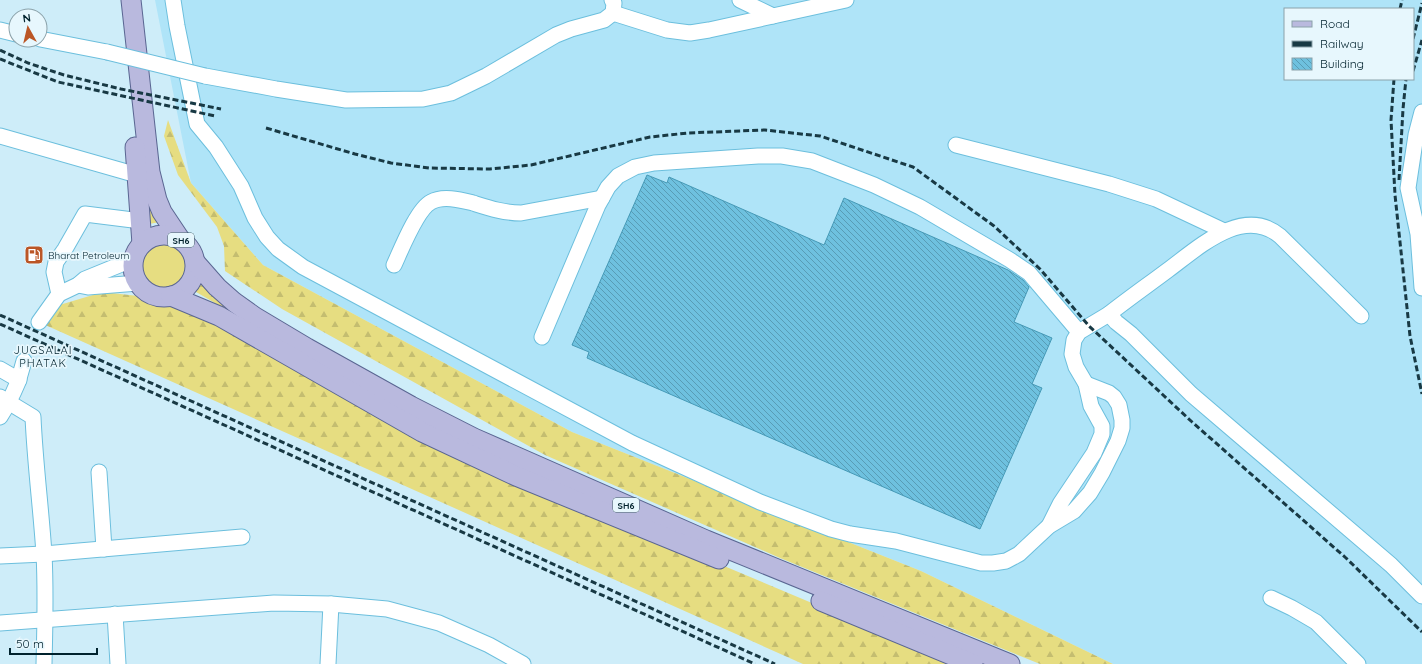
<svg xmlns="http://www.w3.org/2000/svg" width="1422" height="664" font-family="Quicksand,sans-serif">
<defs>
<pattern id="forest-firs" width="22" height="20" patternUnits="userSpaceOnUse"><rect width="22" height="20" fill="#e6dd81"/><path d="M5 1l3.5 6h-7zM16 11l3.5 6h-7z" fill="#c4bd70"/></pattern>
<pattern id="building-back-hatch" width="6" height="6" patternUnits="userSpaceOnUse"><rect width="6" height="6" fill="#6ec1df"/><path d="M-1 5l2 2M0 0l6 6M5-1l2 2" fill="none" stroke="#589cb5"/></pattern>
</defs>
<rect width="100%" height="100%" fill="#ceedf9"/>
<!-- built -->
<path fill="#afe4f8" fill-rule="evenodd" d="M 155,0 L 1422,0 L 1422,664 L 1113,664 L 921,571 L 572,432 L 263,265 L 191,183 ZM 1285,9 L 1413,9 L 1413,79 L 1285,79 Z"/>
<!-- green -->
<g fill="#e6dd81">
<path d="M 144,183 L 160,222 L 149,224 Z"/>
<circle cx="163" cy="265" r="23"/>
</g>
<!-- forest -->
<g fill="url(#forest-firs)">
<path d="M 168,120 L 191,183 L 263,265 L 572,432 L 921,571 L 1113,664 L 1040,664 L 780,558 L 545,455 L 282,309 L 225,271 L 224,246 L 217,227 L 178,175 L 164,136 Z"/>
<path d="M 200,276 L 311,359 L 191,289 L 197,283 Z"/>
<path d="M 103,292 L 138,296 L 202,313 L 643,532 L 957,664 L 803,664 L 43,324 L 56,306 Z"/>
</g>
<!-- building -->
<path fill="url(#building-back-hatch)" stroke="#4599b6" d="M 647,175 L 667,183 L 669,177 L 824,245 L 844,198 L 1008,270 L 1023,280 L 1029,287 L 1014,322 L 1052,338 L 1032,384 L 1042,388 L 980,529 L 587,358 L 589,352 L 572,345 Z"/>
<g fill="none" stroke-linecap="round" stroke-linejoin="round">
<!-- minor casing -->
<g stroke="#6cbfdd" stroke-width="17">
<g id="minor">
<path d="M 173,0 L 177,26 L 197,124 L 216,147 L 241,186 L 255,218 L 267,237 L 278,249 L 303,267 L 632,443 L 760,502 L 831,529 L 850,534 L 896,541 L 981,563 L 993,563 L 1006,561 L 1019,554 L 1049,526 L 1074,511 L 1090,493 L 1102,473 L 1118,441 L 1122,428 L 1122,420 L 1119,405 L 1114,397 L 1109,393 L 1086,384"/>
<path d="M 740,0 L 773,16"/>
<path d="M 613,13 L 667,30 L 690,33 L 709,30 L 846,0"/>
<path d="M 0,30 L 16,34"/>
<path d="M 40,39 L 107,52"/>
<path d="M 205,76 L 276,89 L 346,100 L 423,99 L 451,93 L 486,76 L 556,35 L 571,29 L 604,20 L 613,13 L 614,3 L 612,0"/>
<path d="M 1422,112 L 1416,135 L 1408,188 L 1418,234 L 1422,288"/>
<path d="M 0,136 L 137,175"/>
<path d="M 956,145 L 1109,184 L 1156,199 L 1224,231"/>
<path d="M 394,265 C 401,250 417,209 431,202 C 443,195 461,200 473,203 C 489,208 504,213 521,213 L 602,198"/>
<path d="M 78,285 L 88,287 L 138,283"/>
<path d="M 59,294 L 54,272 L 56,262 L 65,249 L 85,214 L 141,221"/>
<path d="M 1109,314 C 1128,299 1148,285 1168,270 C 1198,248 1243,205 1280,236 L 1361,316"/>
<path d="M 39,322 L 59,294 L 78,285 L 85,279 L 134,259"/>
<path d="M 542,337 L 598,205 L 608,187 L 618,176 L 635,167 L 654,163 L 758,156 L 782,156 L 812,161 L 874,185 L 920,207 L 1010,260 L 1029,273 L 1079,332"/>
<path d="M 0,369 L 19,380"/>
<path d="M 0,397 L 33,417 C 35,463 41,508 44,554 C 46,591 45,627 44,664"/>
<path d="M 0,417 C 7,406 13,394 18,382 C 20,375 22,368 24,361"/>
<path d="M 99,472 L 104,549"/>
<path d="M 1049,526 L 1060,504 L 1094,453 L 1102,434 L 1102,426 L 1091,406 L 1086,384 L 1076,367 L 1072,354 L 1074,340 L 1079,332 L 1109,314 L 1116,322 L 1131,334 L 1191,394 L 1391,565 L 1422,596"/>
<path d="M 0,556 L 44,554 L 242,537"/>
<path d="M 1271,598 L 1292,608 L 1316,622 L 1358,664"/>
<path d="M 115,614 L 118,664"/>
<path d="M 0,623 L 274,603 L 331,604 L 387,609 L 439,623 L 489,645 L 523,664"/>
<path d="M 328,664 L 331,604"/>
</g>
</g>
<!-- major casing -->
<g stroke="#5a6692" stroke-width="21">
<g id="major">
<path d="M 131,0 L 150,172 L 157,200 L 162,212 L 180,239"/>
<path d="M 135,147 L 142,244"/>
<circle cx="164" cy="266" r="31"/>
<path d="M 195,262 L 217,287 L 234,302 L 255,317 L 307,348 L 411,406 L 474,438 L 706,540 L 1010,664"/>
<path d="M 171,296 L 219,316 L 422,432 L 516,476 L 719,559"/>
<path d="M 821,601 L 973,664"/>
</g>
</g>
<!-- minor -->
<use href="#minor" stroke="#fff" stroke-width="15"/>
<!-- major -->
<use href="#major" stroke="#b9b9de" stroke-width="19"/>
<!-- rail -->
<g stroke="#183944" stroke-width="3" stroke-dasharray="6 3" stroke-linecap="butt">
<path d="M 1400,9 L 1402,0"/>
<path d="M 1413,39 L 1422,3"/>
<path d="M 0,50 L 28,63 L 64,75 L 121,89 L 221,109"/>
<path d="M 0,59 L 58,82 L 215,116"/>
<path d="M 1413,71 L 1422,40"/>
<path d="M 1394,79 L 1391,120 L 1395,195 L 1410,336 L 1422,394"/>
<path d="M 266,128 L 355,154 L 391,163 L 429,168 L 490,169 L 531,165 L 650,137 L 688,133 L 765,130 L 820,136 L 913,167 L 994,226 L 1040,269 L 1089,326 L 1191,421 L 1346,558 L 1422,632"/>
<path d="M 1399,180 L 1403,109 L 1406,79"/>
<path d="M 0,315 L 775,664"/>
<path d="M 0,324 L 755,664"/>
</g>
<!-- minor-bridge casing -->
<g stroke="#6cbfdd" stroke-width="17" stroke-linecap="butt">
<path id="minor-bridge" d="M 107,52 L 205,76"/>
</g>
<!-- minor-bridge -->
<use href="#minor-bridge" stroke="#fff" stroke-width="15"/>
</g>
<!-- icons -->
<defs>
<g id="fuel-square" transform="scale(1)"><rect x="-9" y="-9" width="18" height="18" rx="4" fill="#bb5626" stroke="#e7f7fd"/><path d="M-5.5-6h7V0h2V4h1.3V-2.5L3-4.5l.8-.8L6-3V5H2.5V1h-1V6h-7ZM-4.2-4.7v3.2H.2V-4.7Z" fill="#fff"/></g>
</defs>
<g fill-rule="evenodd">
<use href="#fuel-square" x="34" y="255"/>
</g>
<g text-anchor="middle" dominant-baseline="central" stroke-width="3.5" stroke-linejoin="round" paint-order="stroke">
<!-- shield labels -->
<g fill="#e7f7fd" stroke="#45626b" stroke-width="1">
<rect x="168" y="233" width="26" height="14" rx="3"/>
<rect x="613" y="498" width="26" height="14" rx="3"/>
</g>
<g font-size="9" font-weight="bold" fill="#00222d">
<text x="181" y="240">SH6</text>
<text x="626" y="505">SH6</text>
</g>
<!-- poi labels -->
<g font-size="10" fill="#00222d" stroke="#e7f7fd" text-anchor="start">
<text x="48" y="255">Bharat Petroleum</text>
</g>
<!-- neighbourhood labels -->
<g font-size="11" letter-spacing="1" fill="#00222d" stroke="#e7f7fd">
<text x="43" y="350">JUGSALAI<tspan x="43" dy="13">PHATAK</tspan></text>
</g>
</g>
<!-- legend -->
<rect x="1284" y="8" width="130" height="72" fill="#e7f7fd" stroke="#8ba2aa"/>
<rect x="1292" y="21" width="20" height="6" fill="#b9b9de" stroke="#8ba2aa"/>
<text x="1320" y="28" font-size="12" fill="#00222d">Road</text>
<rect x="1292" y="41" width="20" height="6" fill="#183944" stroke="#8ba2aa"/>
<text x="1320" y="48" font-size="12" fill="#00222d">Railway</text>
<rect x="1292" y="58" width="20" height="12" fill="url(#building-back-hatch)" stroke="#8ba2aa"/>
<text x="1320" y="68" font-size="12" fill="#00222d">Building</text>
<!-- north arrow -->
<g transform="translate(28 28) rotate(352)"><circle r="19" fill="#e7f7fd" stroke="#8ba2aa"/>
<path d="M0-3L7 15L0 10L-7 15Z" fill="#bb5626"/>
<text y="-6" font-size="11" font-weight="bold" text-anchor="middle" fill="#00222d">N</text>
</g>
<!-- scale -->
<path d="M10 648v6h87v-6" fill="none" stroke="#00222d" stroke-width="2"/>
<text x="16" y="648" font-size="12" fill="#00222d" stroke="#e7f7fd" stroke-width="3" paint-order="stroke">50 m</text>
</svg>
